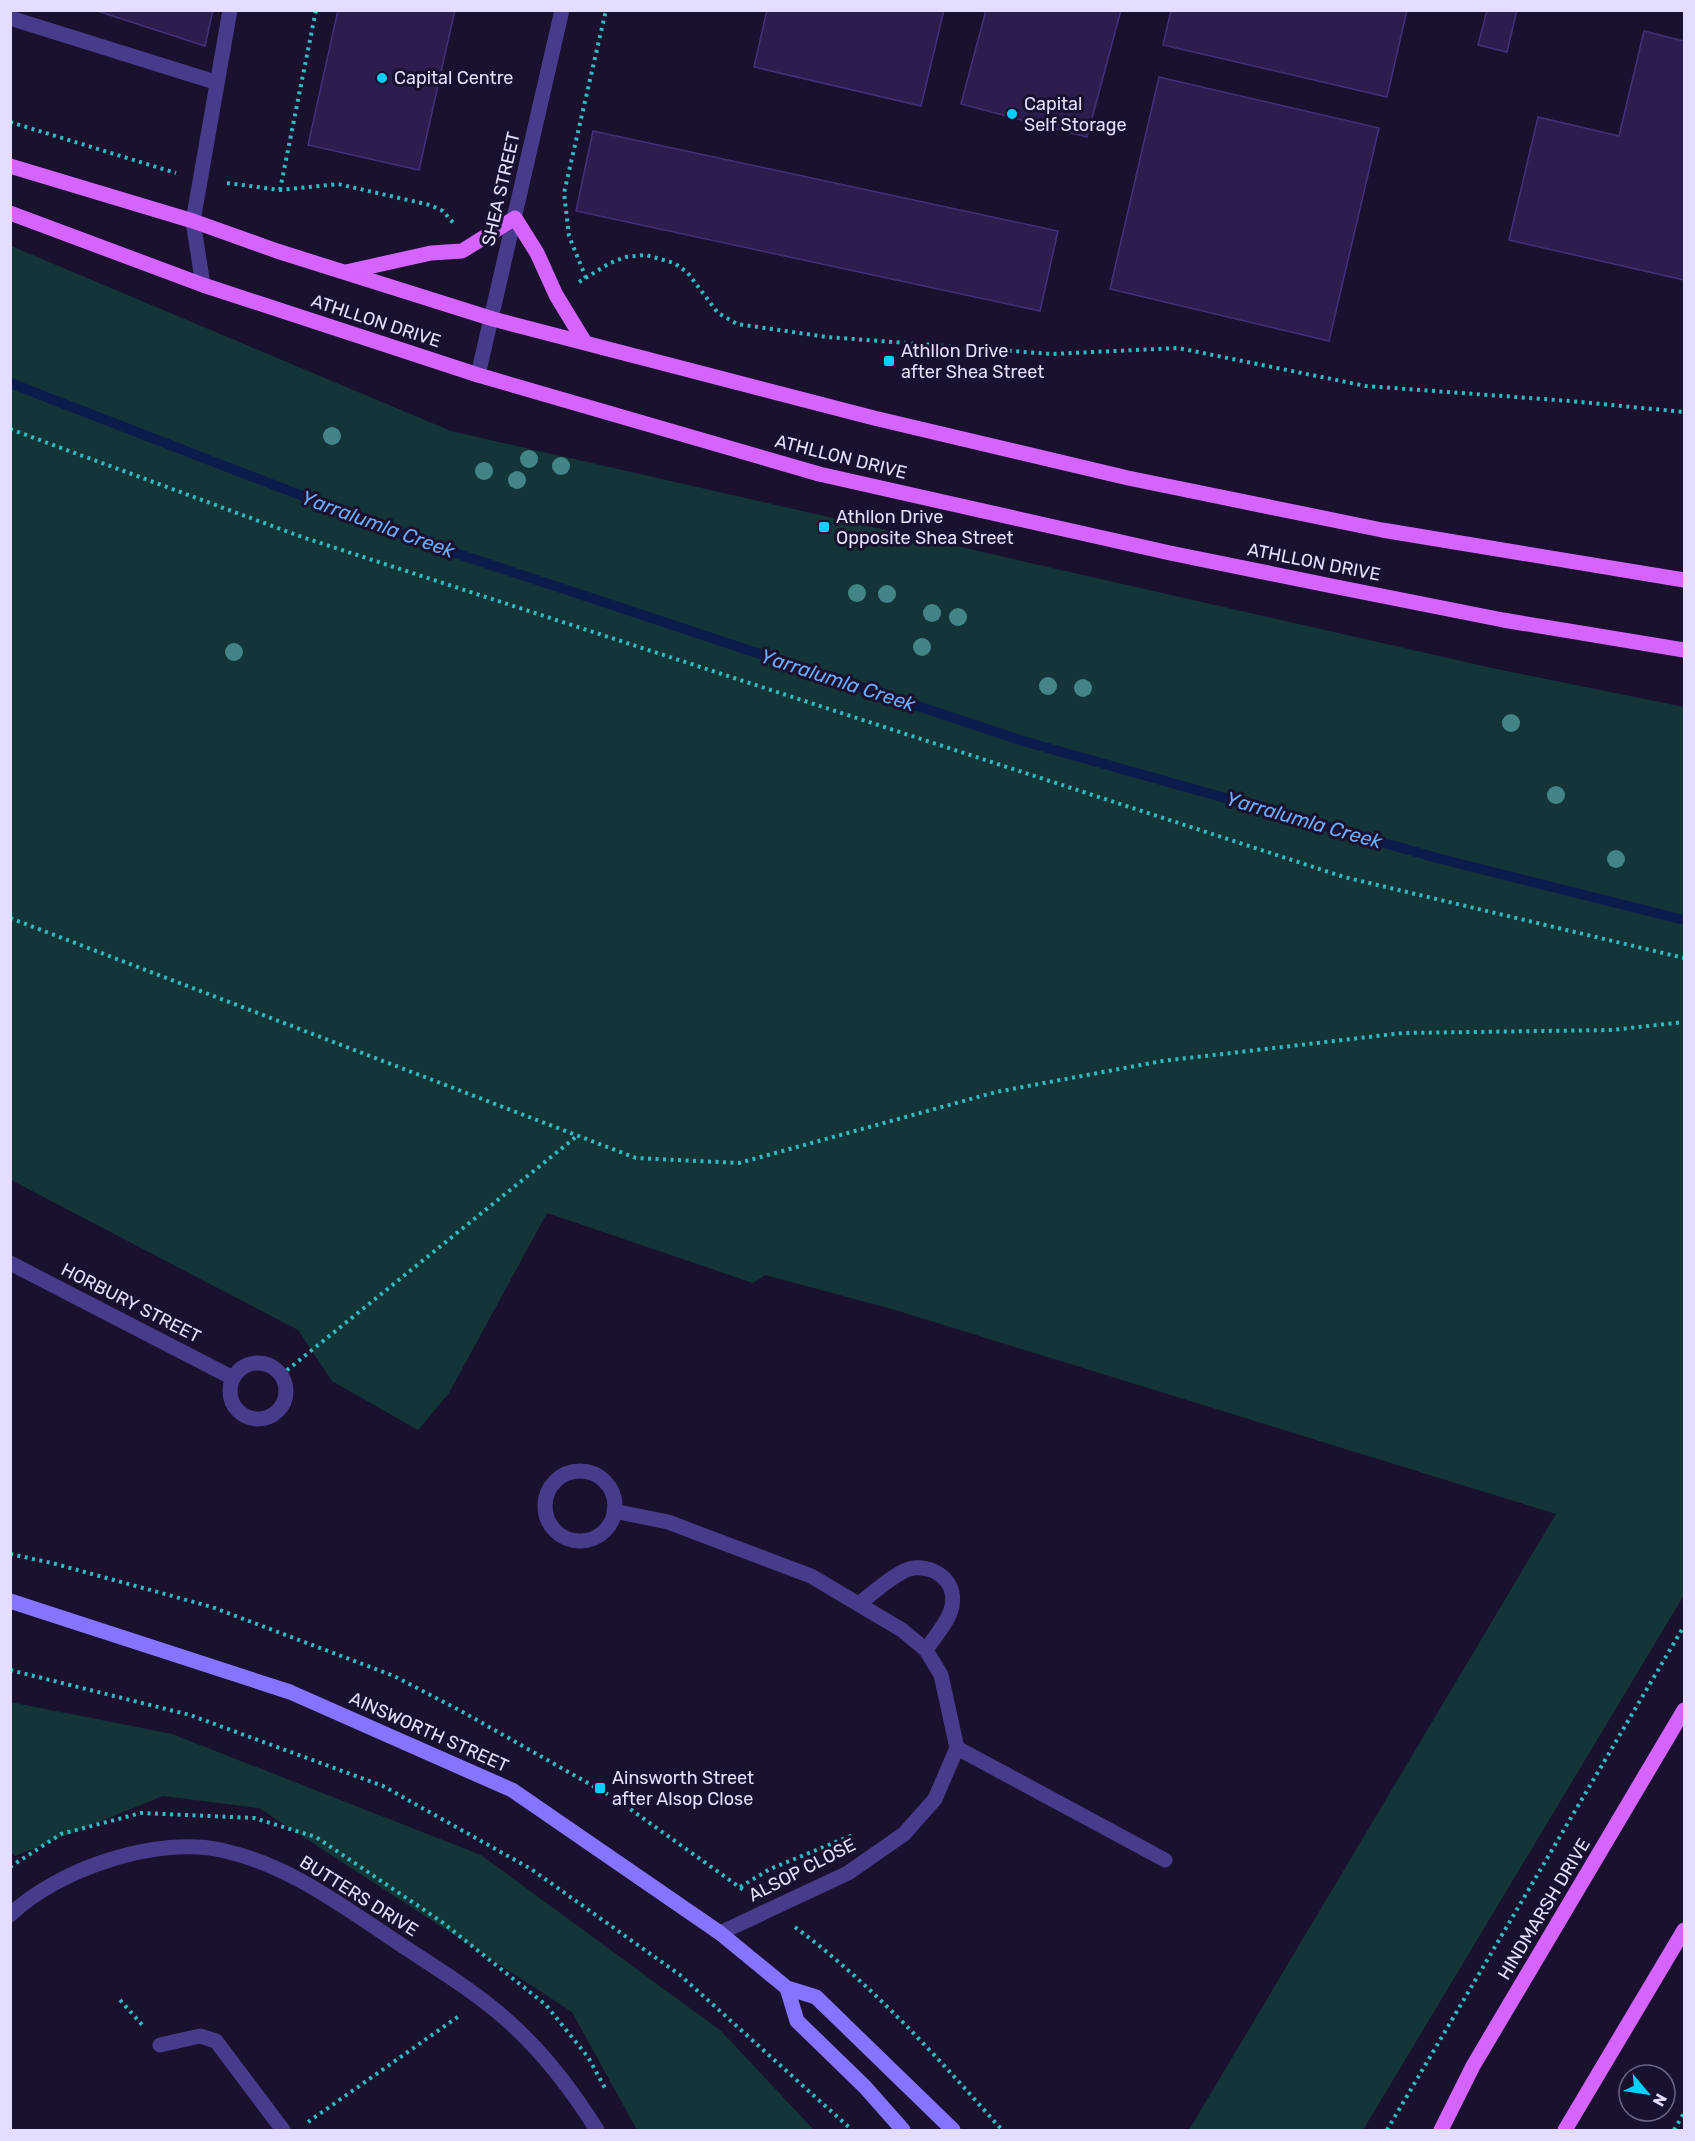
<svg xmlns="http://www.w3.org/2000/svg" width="1695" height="2141" font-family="Rubik,sans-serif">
<rect width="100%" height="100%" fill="#19112d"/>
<!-- green -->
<g fill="#143537">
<path d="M 11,246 L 451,431 L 1492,668 L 1684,707 L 1684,1595 L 1363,2130 L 1189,2130 L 1556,1514 L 892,1309 L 765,1275 L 753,1283 L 547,1213 L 449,1393 L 418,1430 L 332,1381 L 298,1330 L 11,1180 Z"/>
<path d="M 10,1702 L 172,1734 L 481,1855 L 721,2031 L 814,2130 L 637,2130 L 572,2012 L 259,1808 L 163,1796 L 15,1856 L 10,1851 Z"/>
</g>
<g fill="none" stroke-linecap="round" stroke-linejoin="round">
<!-- stream -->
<path stroke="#0b1c4c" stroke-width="10" d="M 10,383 L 419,541 L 1023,741 L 1441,859 L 1684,920"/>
</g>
<!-- building -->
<g fill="#2c1d4e" stroke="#452f7a" stroke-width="1.5">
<path d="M 94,10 L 213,10 L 205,46 Z"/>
<path d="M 338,10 L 455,10 L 419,170 L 308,145 Z"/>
<path d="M 767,10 L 944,10 L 921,106 L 754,67 Z"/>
<path d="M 986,10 L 1121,10 L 1087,137 L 961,104 Z"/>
<path d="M 1171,10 L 1407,10 L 1387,97 L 1163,45 Z"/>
<path d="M 1487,10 L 1517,10 L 1507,52 L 1478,45 Z"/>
<path d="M 1644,31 L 1684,41 L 1684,280 L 1509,240 L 1538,117 L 1619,136 Z"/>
<path d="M 1159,77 L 1379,128 L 1329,341 L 1110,289 Z"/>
<path d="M 593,131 L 1058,231 L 1040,311 L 576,211 Z"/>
</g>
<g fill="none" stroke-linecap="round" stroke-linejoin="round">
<!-- path -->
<g stroke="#30bac0" stroke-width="4" stroke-dasharray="3 4.5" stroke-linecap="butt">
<path d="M 10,122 L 176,173"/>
<path d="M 227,183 L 280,190 L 338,184 L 430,205 L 443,211 L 455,225"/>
<path d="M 280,190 L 316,10"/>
<path d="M 586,278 L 569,236 L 564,193 L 606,10"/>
<path d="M 579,282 L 610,263 L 626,257 L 646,255 L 674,263 L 687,272 L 718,313 L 737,324 L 827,337 L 1051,354 L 1178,348 L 1366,386 L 1570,401 L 1684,412"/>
<path d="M 10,429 L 302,537 L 1344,877 L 1684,958"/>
<path d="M 10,918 L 636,1158 L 739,1163 L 996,1092 L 1162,1061 L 1403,1033 L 1612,1030 L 1684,1022"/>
<path d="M 281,1375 L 577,1136"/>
<path d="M 10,1554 L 52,1563 L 212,1607 L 394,1676 L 461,1711 L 616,1799 L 745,1891"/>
<path d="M 10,1670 L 190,1715 L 383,1786 L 531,1869 L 680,1975 L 852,2130"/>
<path d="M 10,1867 L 61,1834 L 141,1813 L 254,1818 L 316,1837 L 442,1922 L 546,2005 L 588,2057 L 606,2090"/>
<path d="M 740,1887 L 770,1869 L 853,1835"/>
<path d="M 795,1927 C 873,1985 938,2058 1002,2130"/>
<path d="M 120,2000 L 144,2027"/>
<path d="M 308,2122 L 459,2016"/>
<path d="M 1387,2130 L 1684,1626"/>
<path d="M 1674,2130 L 1684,2113"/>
</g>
<!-- lane -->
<g stroke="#473c8c" stroke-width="15">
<path d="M 10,18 L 215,82"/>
<path d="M 203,285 L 193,221 L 230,10"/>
<path d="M 160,2045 L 200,2036 L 216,2041 L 283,2130"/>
</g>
<!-- street -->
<g stroke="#473c8c" stroke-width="15">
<path d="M 478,375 L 562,10"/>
<path d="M 10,1263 L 233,1378"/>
<circle cx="258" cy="1391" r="28"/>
<circle cx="580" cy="1506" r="35"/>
<path d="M 614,1511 L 668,1522 L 811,1576 L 902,1630 L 926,1650 L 941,1675 L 957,1748 L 935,1799 L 904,1834 L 848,1873 L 720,1933"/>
<path d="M 860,1603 C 872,1594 899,1569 914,1568 C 942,1566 961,1589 949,1615 C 944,1627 933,1639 926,1650"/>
<path d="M 957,1748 L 1165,1860"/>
<path d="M 10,1915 C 58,1869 156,1836 221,1850 C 282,1863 331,1898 382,1932 C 424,1961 470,1987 508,2021 C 544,2053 572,2090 597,2130"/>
</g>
<!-- secondary -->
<g stroke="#8574ff" stroke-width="15">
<path d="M 10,1601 L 290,1692 L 512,1790 L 720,1933 L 787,1988 L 816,1997 L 953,2130"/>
<path d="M 787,1988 L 797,2021 L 865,2087 L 903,2130"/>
</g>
<!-- primary -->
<g stroke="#d564ff" stroke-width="15">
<path d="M 10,166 L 193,221 L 277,251 L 493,319 L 874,418 L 1128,478 L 1382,530 L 1684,580"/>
<path d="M 10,213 L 203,285 L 478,375 L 819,474 L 1170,553 L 1337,587 L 1503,620 L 1684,650"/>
<path d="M 346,272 L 431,253 L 462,251 L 515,218 L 537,253 L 556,295 L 584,341"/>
<path d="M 1441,2130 L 1473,2066 L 1684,1710"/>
<path d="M 1565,2130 L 1684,1930"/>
</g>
</g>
<!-- trees -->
<g fill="#438486">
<circle cx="332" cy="436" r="9"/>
<circle cx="529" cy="459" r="9"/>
<circle cx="561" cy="466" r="9"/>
<circle cx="484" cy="471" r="9"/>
<circle cx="517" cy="480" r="9"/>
<circle cx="857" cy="593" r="9"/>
<circle cx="887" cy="594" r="9"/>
<circle cx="932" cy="613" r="9"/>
<circle cx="958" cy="617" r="9"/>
<circle cx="922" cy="647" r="9"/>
<circle cx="234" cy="652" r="9"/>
<circle cx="1048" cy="686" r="9"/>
<circle cx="1083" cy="688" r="9"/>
<circle cx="1511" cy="723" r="9"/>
<circle cx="1556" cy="795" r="9"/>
<circle cx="1616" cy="859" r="9"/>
</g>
<!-- markers -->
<g fill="#09ceff" stroke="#19112d" stroke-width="2">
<circle cx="382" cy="78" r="6"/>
<circle cx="1012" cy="114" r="6"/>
<rect x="883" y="355" width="12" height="12" rx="3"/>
<rect x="818" y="521" width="12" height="12" rx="3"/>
<rect x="594" y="1782" width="12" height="12" rx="3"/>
</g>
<g text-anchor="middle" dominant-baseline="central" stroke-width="6" stroke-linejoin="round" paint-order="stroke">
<!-- poi labels -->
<g font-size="18" fill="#e4ddff" stroke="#19112d" text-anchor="start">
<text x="394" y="78">Capital Centre</text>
<text x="1024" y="104">Capital<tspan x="1024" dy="21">Self Storage</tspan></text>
<text x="901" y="351">Athllon Drive<tspan x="901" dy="21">after Shea Street</tspan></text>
<text x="836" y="517">Athllon Drive<tspan x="836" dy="21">Opposite Shea Street</tspan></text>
<text x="612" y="1778">Ainsworth Street<tspan x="612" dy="21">after Alsop Close</tspan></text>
</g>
<!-- street labels -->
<g font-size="18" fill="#e4ddff" stroke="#19112d">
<text transform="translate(501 189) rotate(-77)">SHEA STREET</text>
<text transform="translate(376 321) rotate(18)">ATHLLON DRIVE</text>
<text transform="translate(841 457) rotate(14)">ATHLLON DRIVE</text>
<text transform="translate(1314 562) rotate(11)">ATHLLON DRIVE</text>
<text transform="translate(131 1303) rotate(27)">HORBURY STREET</text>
<text transform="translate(429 1732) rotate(24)">AINSWORTH STREET</text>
<text transform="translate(802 1870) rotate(-27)">ALSOP CLOSE</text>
<text transform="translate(359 1896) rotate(32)">BUTTERS DRIVE</text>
<text transform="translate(1544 1909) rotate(-59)">HINDMARSH DRIVE</text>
</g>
<!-- water labels -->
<g font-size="20" font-style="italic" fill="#6bacff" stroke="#19112d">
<text transform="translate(378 524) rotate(20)">Yarralumla Creek</text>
<text transform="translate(838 680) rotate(18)">Yarralumla Creek</text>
<text transform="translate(1304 820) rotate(16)">Yarralumla Creek</text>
</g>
</g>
<!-- border -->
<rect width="1695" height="2141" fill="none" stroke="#e4ddff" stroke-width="24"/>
<!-- north arrow -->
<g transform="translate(1647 2093) rotate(119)"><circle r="28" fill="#19112d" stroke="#6a6381" stroke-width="1.5"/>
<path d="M0-4.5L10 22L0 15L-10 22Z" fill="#09ceff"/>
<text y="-9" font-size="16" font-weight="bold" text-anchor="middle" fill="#e4ddff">N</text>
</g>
</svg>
